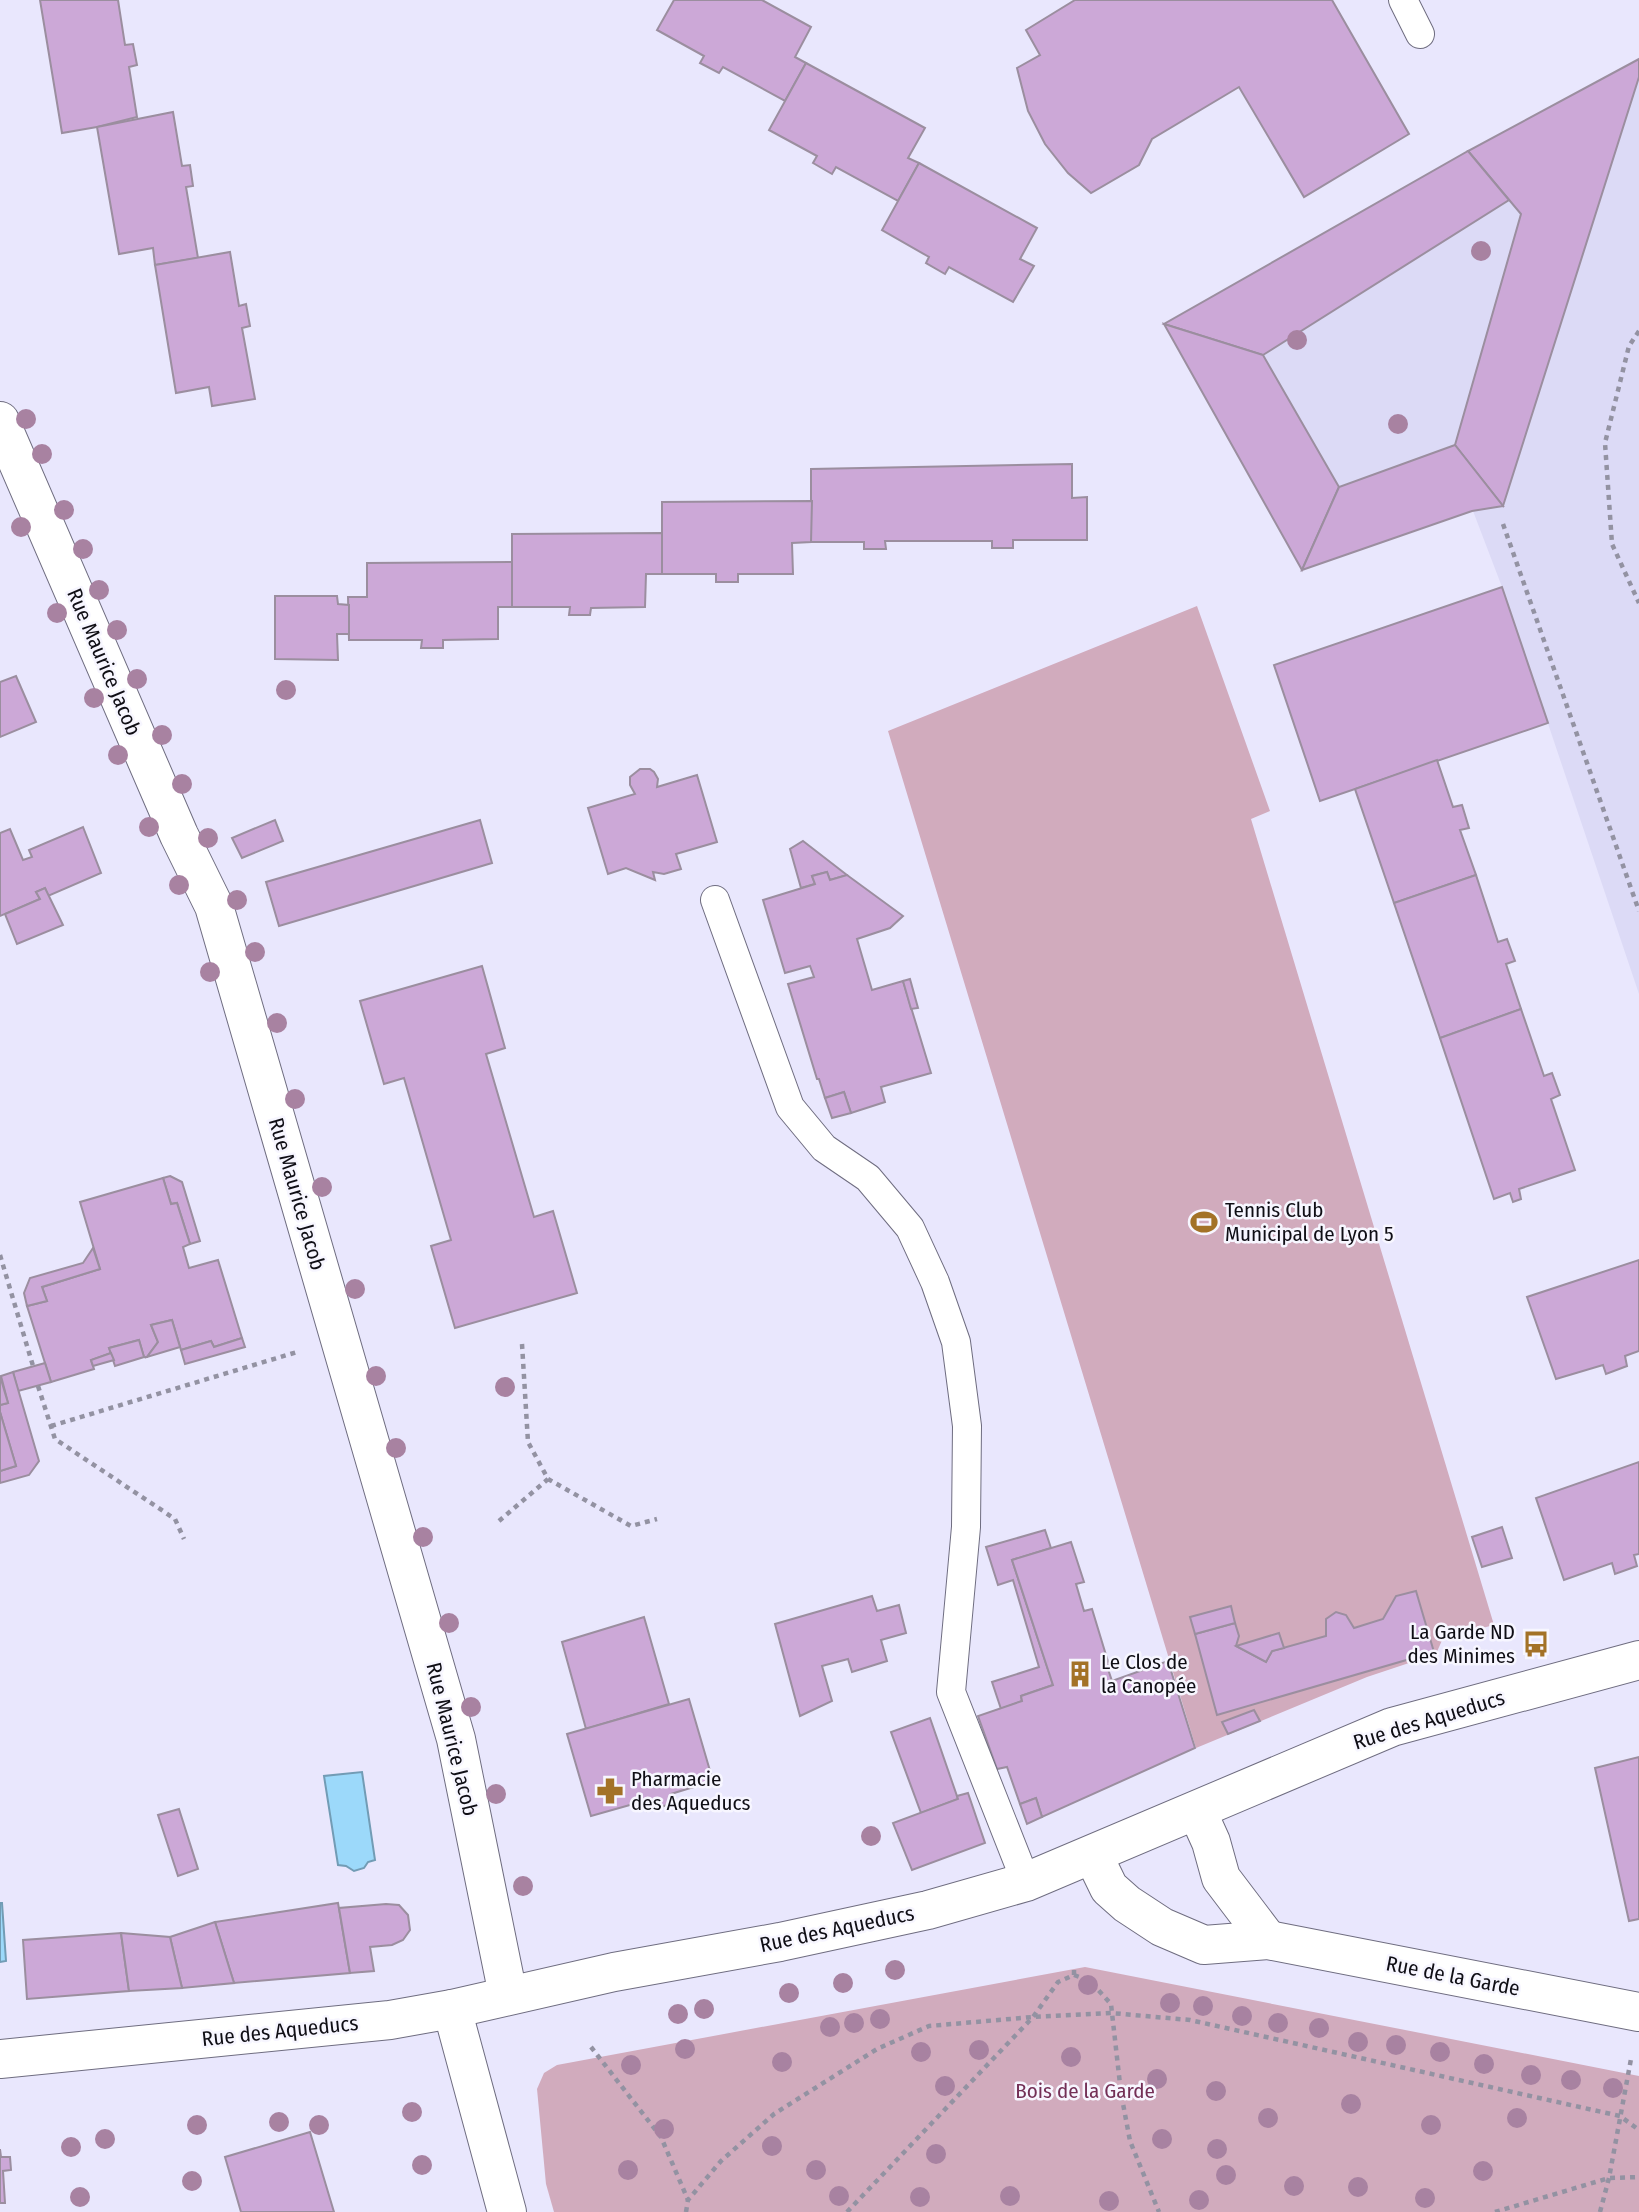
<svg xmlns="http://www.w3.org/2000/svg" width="1639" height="2212" font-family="'Fira Sans Condensed',sans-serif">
<rect width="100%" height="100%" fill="#e9e7fd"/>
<!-- built -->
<path fill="#dcdaf6" d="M 1639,59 L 1639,994 L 1502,587 L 1473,511 L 1302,570 L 1164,324 L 1468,151 Z"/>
<!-- green -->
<g fill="#d1abbd">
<path d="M 1197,606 L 1270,811 L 1251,819 L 1494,1625 L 1443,1638 L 1436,1654 L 1367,1677 L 1196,1748 L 888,731 Z"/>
<path d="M 1085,1967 L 1639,2076 L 1639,2212 L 554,2212 L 546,2184 L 537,2089 L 544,2073 L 557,2065 Z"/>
</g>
<!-- water -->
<g fill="#9cd9fa" stroke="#729cb5" stroke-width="2">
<path d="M 362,1772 L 375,1860 L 368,1862 L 364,1868 L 354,1871 L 346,1866 L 338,1865 L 324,1776 Z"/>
<path d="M 0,1903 L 2,1903 L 6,1961 L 0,1962 Z"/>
</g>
<!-- building -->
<g fill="#cca8d7" stroke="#9b8e9f" stroke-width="2">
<path d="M 40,0 L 118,0 L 125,45 L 133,44 L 137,65 L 129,67 L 137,117 L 97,127 L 62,133 Z"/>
<path d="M 674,0 L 762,0 L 811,27 L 795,57 L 806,63 L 785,101 L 723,67 L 719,73 L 700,63 L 704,56 L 657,30 Z"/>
<path d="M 1075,0 L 1332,0 L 1409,134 L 1304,197 L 1239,87 L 1152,139 L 1139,165 L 1091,193 L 1068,173 L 1045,144 L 1028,111 L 1017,68 L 1040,55 L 1026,30 Z"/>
<path d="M 1639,59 L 1639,77 L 1503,506 L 1455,445 L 1521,214 L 1468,151 Z"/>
<path d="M 806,63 L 925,128 L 908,158 L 919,163 L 898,201 L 836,167 L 832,174 L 813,163 L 817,156 L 769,130 Z"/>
<path d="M 173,112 L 182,166 L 190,165 L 193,186 L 186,187 L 198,258 L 155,265 L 153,248 L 119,254 L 97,127 Z"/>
<path d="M 1468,151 L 1509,200 L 1263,355 L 1164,324 Z"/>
<path d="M 919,163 L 1037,228 L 1020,259 L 1034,266 L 1013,302 L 949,267 L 945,274 L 926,263 L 929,257 L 882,230 Z"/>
<path d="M 230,252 L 239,306 L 246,304 L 250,326 L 242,328 L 255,399 L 212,406 L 209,387 L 176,393 L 155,265 Z"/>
<path d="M 1164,324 L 1263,355 L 1339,487 L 1302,570 Z"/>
<path d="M 1455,445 L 1503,506 L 1472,511 L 1302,570 L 1339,487 Z"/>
<path d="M 1072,464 L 1072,498 L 1087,497 L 1087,540 L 1013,540 L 1013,548 L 992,548 L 992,541 L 885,541 L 886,549 L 864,549 L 864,542 L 811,542 L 811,469 Z"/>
<path d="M 812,501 L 811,542 L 792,543 L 793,574 L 738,574 L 738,582 L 716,582 L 716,574 L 662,574 L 662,502 Z"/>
<path d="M 662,533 L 662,574 L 646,574 L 645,607 L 591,608 L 590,615 L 569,615 L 570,607 L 512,607 L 512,534 Z"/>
<path d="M 512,562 L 512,607 L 498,607 L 498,639 L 443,640 L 443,648 L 421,648 L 422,640 L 349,640 L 348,597 L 367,597 L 367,563 Z"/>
<path d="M 1502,587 L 1548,723 L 1320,801 L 1274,665 Z"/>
<path d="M 275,596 L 337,596 L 338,604 L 349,605 L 349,634 L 337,634 L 338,660 L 275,659 Z"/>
<path d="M 16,676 L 36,722 L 0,737 L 0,682 Z"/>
<path d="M 1437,760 L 1453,807 L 1462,805 L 1469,828 L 1460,830 L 1476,875 L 1394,903 L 1355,789 Z"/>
<path d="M 640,769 L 650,769 L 654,772 L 658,779 L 657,787 L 697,775 L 717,842 L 676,854 L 681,869 L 664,874 L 653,872 L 655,880 L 626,868 L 608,874 L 588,808 L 635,794 L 630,785 L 630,777 Z"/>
<path d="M 275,820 L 283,841 L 242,858 L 232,838 Z"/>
<path d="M 480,820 L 492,863 L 279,926 L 266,882 Z"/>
<path d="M 83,827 L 101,873 L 48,896 L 45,888 L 36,892 L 40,899 L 0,916 L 0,833 L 10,829 L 23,860 L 32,857 L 29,850 Z"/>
<path d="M 803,841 L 847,875 L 830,880 L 827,872 L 812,876 L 815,884 L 801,888 L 790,849 Z"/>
<path d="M 827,872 L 830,880 L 847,875 L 903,916 L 890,928 L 857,939 L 872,990 L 903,981 L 931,1073 L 881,1087 L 885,1102 L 851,1113 L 844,1092 L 825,1098 L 819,1079 L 817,1079 L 788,984 L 814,977 L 810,966 L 785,973 L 763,900 L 815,884 L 812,876 Z"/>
<path d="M 1476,875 L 1498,942 L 1507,939 L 1515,961 L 1506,964 L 1521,1009 L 1440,1038 L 1394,903 Z"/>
<path d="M 45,888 L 63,925 L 17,944 L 5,914 L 40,899 L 36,892 Z"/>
<path d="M 482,966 L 505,1048 L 486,1054 L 534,1217 L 553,1211 L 577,1293 L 455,1328 L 431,1246 L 451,1240 L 404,1078 L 384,1084 L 360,1001 Z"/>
<path d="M 910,979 L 918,1008 L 911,1009 L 903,981 Z"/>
<path d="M 1521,1009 L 1544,1076 L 1552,1073 L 1560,1095 L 1551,1099 L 1575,1170 L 1519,1189 L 1521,1199 L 1513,1202 L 1510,1193 L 1494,1199 L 1440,1038 Z"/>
<path d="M 844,1092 L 851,1113 L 832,1118 L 825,1098 Z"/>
<path d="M 170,1176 L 182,1182 L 200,1241 L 190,1244 L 177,1203 L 171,1204 L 163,1178 Z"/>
<path d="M 163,1178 L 171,1204 L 177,1203 L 190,1244 L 183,1247 L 189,1268 L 218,1260 L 242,1338 L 214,1347 L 211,1341 L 181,1350 L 172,1320 L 151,1325 L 158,1342 L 147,1357 L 144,1357 L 139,1340 L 109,1348 L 111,1353 L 91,1360 L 94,1369 L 51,1382 L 27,1306 L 47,1301 L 42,1287 L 100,1269 L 80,1202 Z"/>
<path d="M 93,1248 L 100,1269 L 42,1287 L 47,1301 L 27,1306 L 24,1293 L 30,1278 L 83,1263 Z"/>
<path d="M 1639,1260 L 1639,1351 L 1625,1356 L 1627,1366 L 1606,1374 L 1603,1365 L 1556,1379 L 1527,1297 Z"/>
<path d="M 172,1320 L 180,1347 L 147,1357 L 158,1342 L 151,1325 Z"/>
<path d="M 242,1338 L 245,1347 L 185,1364 L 181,1350 L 211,1341 L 214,1347 Z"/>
<path d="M 139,1340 L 144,1357 L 115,1366 L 109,1348 Z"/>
<path d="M 111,1353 L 114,1360 L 93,1366 L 91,1360 Z"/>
<path d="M 45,1363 L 51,1382 L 18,1391 L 13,1372 Z"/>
<path d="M 13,1372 L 39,1461 L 29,1475 L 0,1483 L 0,1471 L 16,1466 L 0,1412 L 0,1405 L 8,1403 L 1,1376 Z"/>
<path d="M 0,1376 L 8,1403 L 0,1405 Z"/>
<path d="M 0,1412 L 16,1466 L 0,1471 Z"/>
<path d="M 1639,1462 L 1639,1554 L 1634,1555 L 1637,1566 L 1615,1574 L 1612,1563 L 1564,1580 L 1536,1498 Z"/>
<path d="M 1502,1527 L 1512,1558 L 1482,1567 L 1472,1537 Z"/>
<path d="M 1045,1530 L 1051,1548 L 1012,1560 L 1053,1685 L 1021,1696 L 1022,1701 L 1001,1709 L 992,1682 L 1039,1667 L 1013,1580 L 998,1585 L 986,1547 Z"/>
<path d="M 1071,1542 L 1084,1582 L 1076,1584 L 1084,1611 L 1092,1609 L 1109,1665 L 1107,1666 L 1112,1681 L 1168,1661 L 1195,1748 L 1042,1817 L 1036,1798 L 1020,1804 L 1007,1767 L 997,1769 L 978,1716 L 1022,1701 L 1021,1696 L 1053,1685 L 1012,1560 Z"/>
<path d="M 1416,1591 L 1434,1652 L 1217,1715 L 1195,1634 L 1235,1623 L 1239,1636 L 1236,1646 L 1266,1662 L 1272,1651 L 1326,1636 L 1326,1619 L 1336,1612 L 1346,1615 L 1354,1628 L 1383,1619 L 1396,1596 Z"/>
<path d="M 872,1596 L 877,1611 L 899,1605 L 906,1633 L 881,1640 L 887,1661 L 852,1672 L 848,1659 L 822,1666 L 832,1701 L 800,1716 L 775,1624 Z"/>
<path d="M 1231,1606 L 1235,1623 L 1195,1634 L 1190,1617 Z"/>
<path d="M 644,1617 L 669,1704 L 586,1729 L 562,1642 Z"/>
<path d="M 1279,1633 L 1284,1648 L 1272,1651 L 1266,1662 L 1236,1646 Z"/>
<path d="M 689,1699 L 713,1781 L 671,1794 L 674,1803 L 647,1811 L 644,1801 L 591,1816 L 567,1734 Z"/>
<path d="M 1254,1710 L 1260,1721 L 1228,1734 L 1222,1722 Z"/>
<path d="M 930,1718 L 958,1799 L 921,1813 L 891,1732 Z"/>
<path d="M 1639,1757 L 1639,1919 L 1629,1921 L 1595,1768 Z"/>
<path d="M 968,1793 L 985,1843 L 912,1870 L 893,1823 L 958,1799 L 957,1796 Z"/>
<path d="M 1036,1798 L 1042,1817 L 1027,1824 L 1020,1804 Z"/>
<path d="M 179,1809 L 198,1869 L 178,1876 L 158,1815 Z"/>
<path d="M 338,1903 L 350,1973 L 234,1983 L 215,1922 Z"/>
<path d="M 386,1904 L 399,1905 L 408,1915 L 410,1930 L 403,1940 L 392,1945 L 370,1947 L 374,1971 L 350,1973 L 339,1908 Z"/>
<path d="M 215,1922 L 234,1983 L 182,1988 L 170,1937 Z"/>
<path d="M 121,1933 L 129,1991 L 27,1999 L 23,1940 Z"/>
<path d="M 121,1933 L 170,1937 L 182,1988 L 129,1991 Z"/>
<path d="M 310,2132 L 334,2212 L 241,2212 L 225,2157 Z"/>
<path d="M 0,2149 L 1,2157 L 10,2157 L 11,2170 L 3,2171 L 5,2203 L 0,2203 Z"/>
</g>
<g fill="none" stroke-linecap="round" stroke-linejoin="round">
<!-- service casing -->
<g stroke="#6f6d80" stroke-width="30">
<g id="service">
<path d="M 1403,0 L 1420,34"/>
<path d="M 715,900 L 790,1107 L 824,1148 L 868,1178 L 910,1228 L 935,1282 L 956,1342 L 967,1426 L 966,1527 L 951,1692 L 1026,1882"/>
</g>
</g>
<!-- minor casing -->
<g stroke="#6f6d80" stroke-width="40">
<g id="minor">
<path d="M 0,421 L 179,835 L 214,906 L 456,1739 L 508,1995"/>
<path d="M 1197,1811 L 1211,1842 L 1221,1878 L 1268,1940"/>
<path d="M 1093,1855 L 1109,1888 L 1127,1904 L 1162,1927 L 1204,1945 L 1268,1940 L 1639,2012"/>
<path d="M 452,2009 L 507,2212"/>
<path d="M 0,2059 L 390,2020 L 452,2009 L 614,1972 L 780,1942 L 928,1910 L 1026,1882 L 1392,1727 L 1639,1660"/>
</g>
</g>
<!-- path -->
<g stroke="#9392a2" stroke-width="4.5" stroke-dasharray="5 5" stroke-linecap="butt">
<path d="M 1639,331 L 1629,346 L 1605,443 L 1612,544 L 1639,603"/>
<path d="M 1503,524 L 1639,911"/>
<path d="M 0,1255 L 33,1366"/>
<path d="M 522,1344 L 528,1442 L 548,1479 L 631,1526 L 657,1519"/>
<path d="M 38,1386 L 55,1439 L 175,1519 L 184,1539"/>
<path d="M 51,1426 L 297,1352"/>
<path d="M 499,1521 L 548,1479"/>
<path d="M 1074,1975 L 1090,1981 L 1111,2004 L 1121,2093 L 1130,2141 L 1159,2212"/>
<path d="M 591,2047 L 661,2137 L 688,2200"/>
<path d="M 686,2212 L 688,2200 L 721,2161 L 774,2114 L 877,2049 L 929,2026 L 1033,2017 L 1111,2013 L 1190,2020 L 1620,2116 L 1639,2130"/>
<path d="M 847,2212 L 1033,2017 L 1058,1982 L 1074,1975 L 1074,1970"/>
<path d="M 1495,2212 L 1609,2178 L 1639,2177"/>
<path d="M 1600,2212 L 1609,2178 L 1631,2059"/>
</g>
<!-- service -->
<use href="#service" stroke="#fff" stroke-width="28"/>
<!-- minor -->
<use href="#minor" stroke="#fff" stroke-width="38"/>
</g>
<!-- trees -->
<g fill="#a882a1">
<circle cx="1481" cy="251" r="10"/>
<circle cx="1297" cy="340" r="10"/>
<circle cx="26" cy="419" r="10"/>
<circle cx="1398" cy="424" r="10"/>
<circle cx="42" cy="454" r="10"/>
<circle cx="64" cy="510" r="10"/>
<circle cx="21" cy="527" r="10"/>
<circle cx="83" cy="549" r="10"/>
<circle cx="99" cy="590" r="10"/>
<circle cx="57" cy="613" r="10"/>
<circle cx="117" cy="630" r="10"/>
<circle cx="137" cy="679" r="10"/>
<circle cx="286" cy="690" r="10"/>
<circle cx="94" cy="698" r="10"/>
<circle cx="162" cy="735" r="10"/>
<circle cx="118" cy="755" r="10"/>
<circle cx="182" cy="784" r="10"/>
<circle cx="149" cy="827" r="10"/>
<circle cx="208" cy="838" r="10"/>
<circle cx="179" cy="885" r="10"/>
<circle cx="237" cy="900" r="10"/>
<circle cx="255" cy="952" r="10"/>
<circle cx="210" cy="972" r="10"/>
<circle cx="277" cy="1023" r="10"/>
<circle cx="295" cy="1099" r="10"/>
<circle cx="322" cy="1187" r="10"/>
<circle cx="355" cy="1289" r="10"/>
<circle cx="376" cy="1376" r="10"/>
<circle cx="505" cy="1387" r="10"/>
<circle cx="396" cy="1448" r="10"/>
<circle cx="423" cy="1537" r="10"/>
<circle cx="449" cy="1623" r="10"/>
<circle cx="471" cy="1707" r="10"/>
<circle cx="496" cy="1794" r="10"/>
<circle cx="871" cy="1836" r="10"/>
<circle cx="523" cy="1886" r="10"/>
<circle cx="895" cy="1970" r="10"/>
<circle cx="843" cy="1983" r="10"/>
<circle cx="1088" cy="1985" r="10"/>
<circle cx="789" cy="1993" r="10"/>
<circle cx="1170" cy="2003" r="10"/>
<circle cx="1203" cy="2006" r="10"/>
<circle cx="704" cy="2009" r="10"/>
<circle cx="678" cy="2014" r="10"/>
<circle cx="1242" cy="2016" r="10"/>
<circle cx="880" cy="2019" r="10"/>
<circle cx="854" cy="2023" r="10"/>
<circle cx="1278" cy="2023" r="10"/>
<circle cx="830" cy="2027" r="10"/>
<circle cx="1319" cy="2028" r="10"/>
<circle cx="1358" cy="2042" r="10"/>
<circle cx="1396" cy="2045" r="10"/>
<circle cx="685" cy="2049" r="10"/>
<circle cx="979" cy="2050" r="10"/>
<circle cx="921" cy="2052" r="10"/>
<circle cx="1440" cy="2052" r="10"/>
<circle cx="1071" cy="2057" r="10"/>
<circle cx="782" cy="2062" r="10"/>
<circle cx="1484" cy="2064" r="10"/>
<circle cx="631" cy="2065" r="10"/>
<circle cx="1531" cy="2075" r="10"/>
<circle cx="1157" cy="2079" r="10"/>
<circle cx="1571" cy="2080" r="10"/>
<circle cx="945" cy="2086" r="10"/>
<circle cx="1613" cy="2088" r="10"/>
<circle cx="1216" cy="2091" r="10"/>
<circle cx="1351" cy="2104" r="10"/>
<circle cx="412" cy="2112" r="10"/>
<circle cx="1268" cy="2118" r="10"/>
<circle cx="1517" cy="2118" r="10"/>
<circle cx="279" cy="2122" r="10"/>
<circle cx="197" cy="2125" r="10"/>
<circle cx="319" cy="2125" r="10"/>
<circle cx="1431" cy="2125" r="10"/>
<circle cx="664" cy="2129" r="10"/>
<circle cx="105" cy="2139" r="10"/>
<circle cx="1162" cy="2139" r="10"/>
<circle cx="772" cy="2146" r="10"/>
<circle cx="71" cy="2147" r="10"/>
<circle cx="1217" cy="2149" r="10"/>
<circle cx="936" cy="2154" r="10"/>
<circle cx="422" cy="2165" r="10"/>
<circle cx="628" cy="2170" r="10"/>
<circle cx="816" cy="2170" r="10"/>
<circle cx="1483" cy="2171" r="10"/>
<circle cx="1226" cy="2175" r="10"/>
<circle cx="192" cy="2181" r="10"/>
<circle cx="1294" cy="2186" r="10"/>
<circle cx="1358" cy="2187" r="10"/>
<circle cx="839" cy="2196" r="10"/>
<circle cx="1010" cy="2196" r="10"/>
<circle cx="80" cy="2197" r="10"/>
<circle cx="920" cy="2197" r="10"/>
<circle cx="1425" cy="2198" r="10"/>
<circle cx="1199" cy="2200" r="10"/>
<circle cx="1109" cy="2201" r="10"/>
</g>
<!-- icons -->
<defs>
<g id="stadium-bare" transform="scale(2.1)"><path d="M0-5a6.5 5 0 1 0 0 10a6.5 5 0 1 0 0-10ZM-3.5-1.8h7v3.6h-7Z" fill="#a37227" stroke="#f7f6ff" stroke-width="2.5" paint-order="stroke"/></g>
<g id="bus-bare" transform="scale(2.1)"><path d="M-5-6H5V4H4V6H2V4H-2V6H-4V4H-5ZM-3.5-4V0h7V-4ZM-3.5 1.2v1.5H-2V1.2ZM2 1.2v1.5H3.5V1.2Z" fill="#a37227" stroke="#f7f6ff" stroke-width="2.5" paint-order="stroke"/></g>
<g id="building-bare" transform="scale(2.1)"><path d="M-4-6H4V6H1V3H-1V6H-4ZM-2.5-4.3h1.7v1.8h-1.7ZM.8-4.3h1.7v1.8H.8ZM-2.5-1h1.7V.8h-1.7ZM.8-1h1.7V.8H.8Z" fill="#a37227" stroke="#f7f6ff" stroke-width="2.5" paint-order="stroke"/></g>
<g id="pharmacy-bare" transform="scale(2.1)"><path d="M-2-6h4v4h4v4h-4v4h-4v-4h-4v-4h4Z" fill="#a37227" stroke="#f7f6ff" stroke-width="2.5" paint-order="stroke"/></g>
</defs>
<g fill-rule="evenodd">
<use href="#stadium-bare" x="1204" y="1222"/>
<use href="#bus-bare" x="1536" y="1644"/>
<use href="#building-bare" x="1080" y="1674"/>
<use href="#pharmacy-bare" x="610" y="1791"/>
</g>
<g text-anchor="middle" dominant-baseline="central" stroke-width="5" stroke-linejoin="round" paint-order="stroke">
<!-- street labels -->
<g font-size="21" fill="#0f0e15" stroke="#f7f6ff">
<text transform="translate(104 662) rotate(67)">Rue Maurice Jacob</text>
<text transform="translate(297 1194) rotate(74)">Rue Maurice Jacob</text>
<text transform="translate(1429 1720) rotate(-17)">Rue des Aqueducs</text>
<text transform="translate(452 1739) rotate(76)">Rue Maurice Jacob</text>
<text transform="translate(837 1929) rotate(-12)">Rue des Aqueducs</text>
<text transform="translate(1453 1976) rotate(11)">Rue de la Garde</text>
<text transform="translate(280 2031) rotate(-6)">Rue des Aqueducs</text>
</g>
<!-- poi labels -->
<g font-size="21" fill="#0f0e15" stroke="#f7f6ff" text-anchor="start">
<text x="1225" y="1210">Tennis Club<tspan x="1225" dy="24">Municipal de Lyon 5</tspan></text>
<text x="1515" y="1632" text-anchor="end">La Garde ND<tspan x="1515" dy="24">des Minimes</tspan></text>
<text x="1101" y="1662">Le Clos de<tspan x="1101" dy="24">la Canopée</tspan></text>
<text x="631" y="1779">Pharmacie<tspan x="631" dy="24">des Aqueducs</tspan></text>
</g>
<!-- park labels -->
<g font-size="21" fill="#732f56" stroke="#f7f6ff">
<text x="1085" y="2091">Bois de la Garde</text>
</g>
</g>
</svg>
